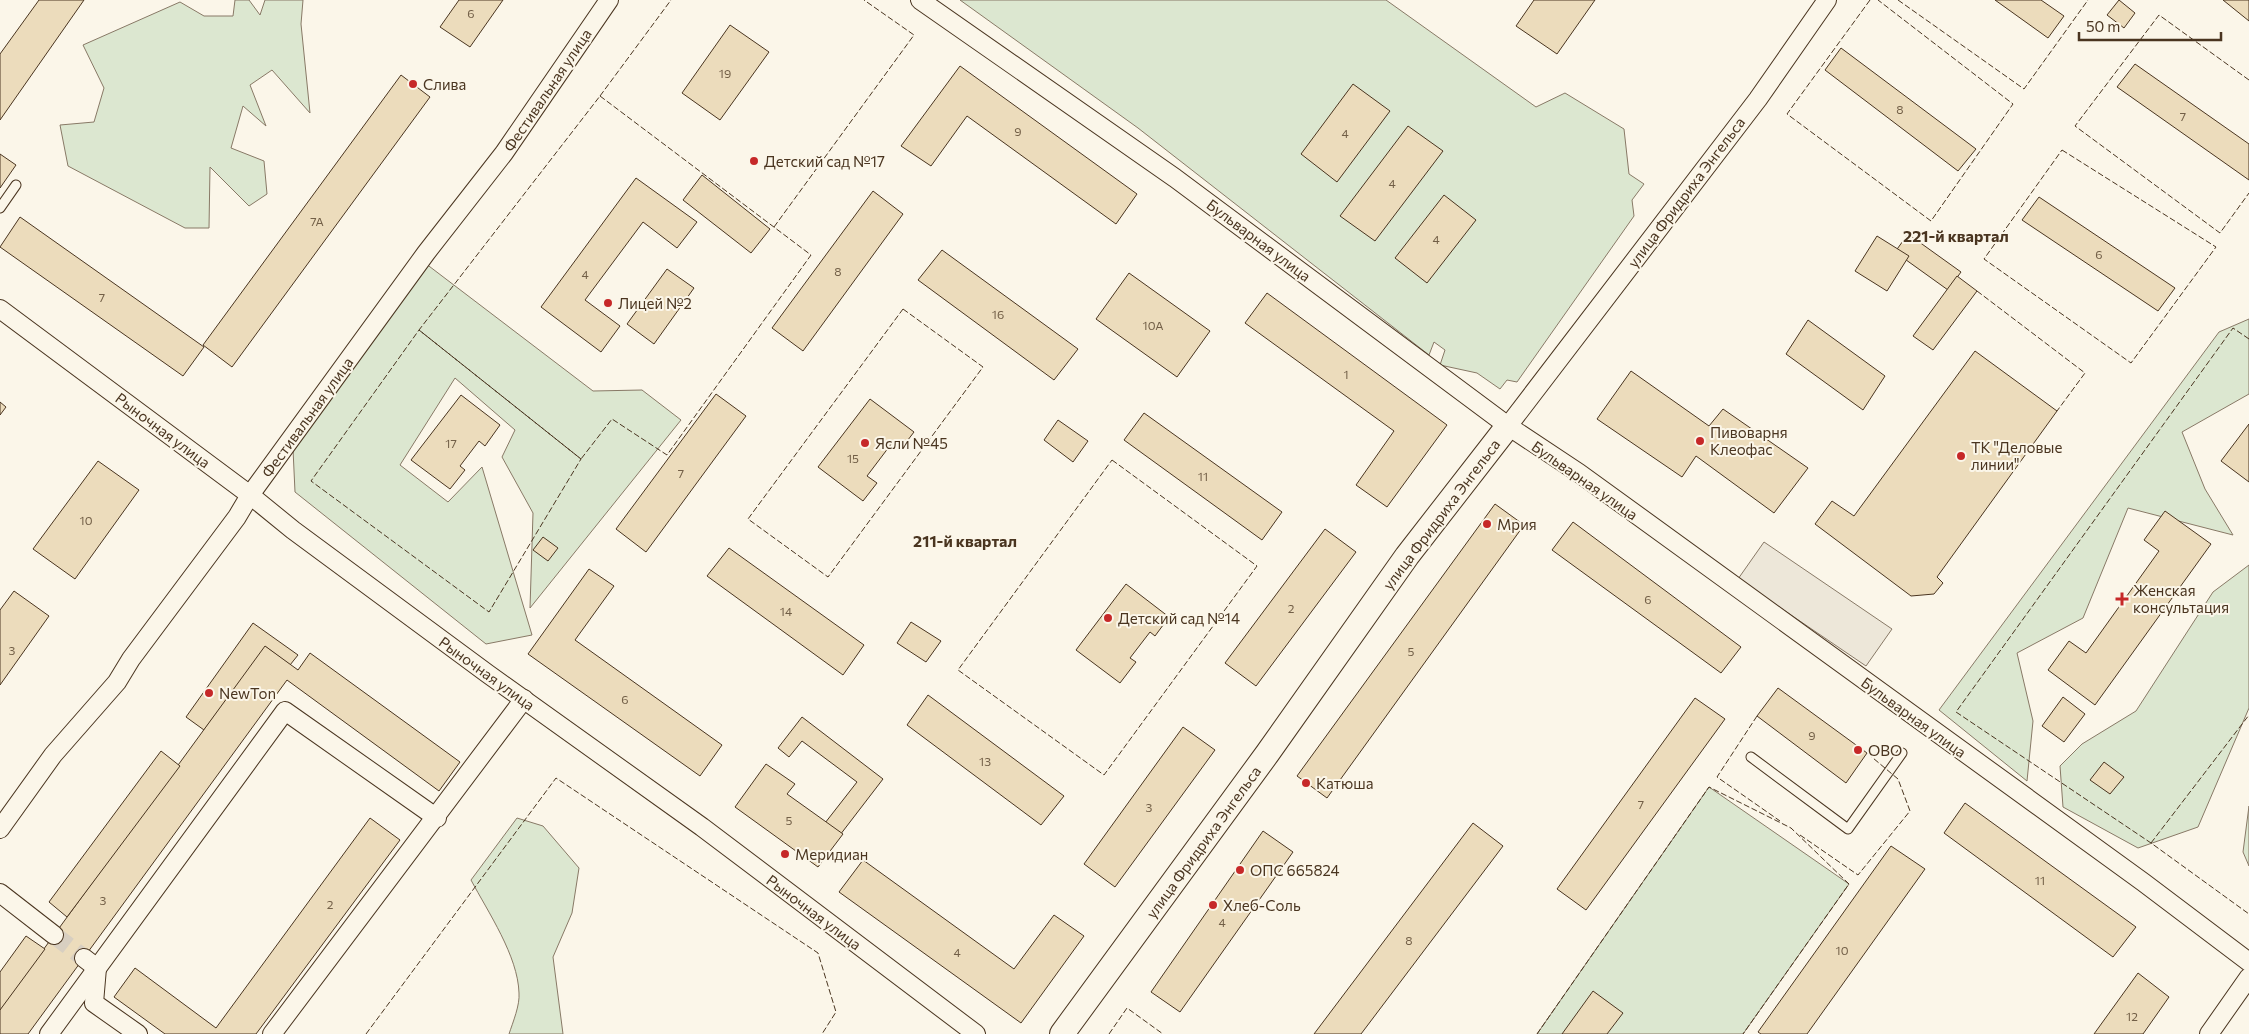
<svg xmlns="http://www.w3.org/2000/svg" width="2249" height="1034" font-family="Commissioner,sans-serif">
<rect width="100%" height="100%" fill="#fbf6e9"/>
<!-- green -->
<g fill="#dce7d0" stroke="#887966">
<path d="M 235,0 L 249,0 L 260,15 L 265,0 L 303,0 L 301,24 L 310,113 L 272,70 L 250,85 L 266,126 L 243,106 L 231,148 L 264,161 L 267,194 L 249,206 L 210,167 L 209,228 L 185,228 L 68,166 L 60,125 L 94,122 L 104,88 L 83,45 L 180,2 L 204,16 L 233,16 Z"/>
<path d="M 960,0 L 1386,0 L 1536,107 L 1565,93 L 1624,129 L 1629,174 L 1644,184 L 1632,200 L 1634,216 L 1517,382 L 1507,380 L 1500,389 L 1477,373 L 1440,365 L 1445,350 L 1434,342 L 1429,355 L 1138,128 Z"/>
<path d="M 421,260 L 593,391 L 642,390 L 681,420 L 530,608 L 533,513 L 502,457 L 515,430 L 455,378 L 400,465 L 448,502 L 482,467 L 532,635 L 486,644 L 295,492 L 293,449 Z"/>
<path d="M 2249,319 L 2249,394 L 2182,432 L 2205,489 L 2233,535 L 2128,508 L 2083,618 L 2017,653 L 2033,721 L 2027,781 L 1939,710 L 2219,332 Z"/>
<path d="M 2249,565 L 2249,708 L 2198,827 L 2138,848 L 2063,807 L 2060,766 L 2082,744 L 2136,711 L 2213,592 Z"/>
<path d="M 1709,787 L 1849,884 L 1743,1034 L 1537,1034 Z"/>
<path d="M 2249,806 L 2249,866 L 2243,852 Z"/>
<path d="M 517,818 L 543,826 L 579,868 L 572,913 L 553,957 L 563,1034 L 509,1034 C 513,1022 520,1005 519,993 C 518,956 488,912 471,880 Z"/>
</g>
<!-- parking -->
<path fill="#ede7d9" stroke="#887966" d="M 1764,542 L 1892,629 L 1866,666 L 1738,579 Z"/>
<!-- building -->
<g fill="#ecdcbc" stroke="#4a3520">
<path d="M 39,0 L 84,0 L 0,120 L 0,54 Z"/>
<path d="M 459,0 L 503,0 L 470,47 L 440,27 Z"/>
<path d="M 1534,0 L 1595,0 L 1557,54 L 1516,26 Z"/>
<path d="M 1995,0 L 2041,0 L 2064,16 L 2048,38 Z"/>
<path d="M 2119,0 L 2135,13 L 2124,28 L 2107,15 Z"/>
<path d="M 2223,0 L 2249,0 L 2249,21 Z"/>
<path d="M 730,25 L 769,52 L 720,120 L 682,93 Z"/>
<path d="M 1841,48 L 1976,149 L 1958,171 L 1825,70 Z"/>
<path d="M 2135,64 L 2249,144 L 2249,180 L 2117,87 Z"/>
<path d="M 960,66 L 1137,194 L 1116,224 L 967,116 L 931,166 L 901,146 Z"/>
<path d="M 401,75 L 430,97 L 232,367 L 203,345 Z"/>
<path d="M 1353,84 L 1390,111 L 1337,182 L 1301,154 Z"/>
<path d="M 1408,126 L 1443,151 L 1375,241 L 1340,216 Z"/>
<path d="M 0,154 L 16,165 L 0,188 Z"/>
<path d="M 702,175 L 770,229 L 751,253 L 683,200 Z"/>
<path d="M 636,178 L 697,222 L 677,248 L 643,222 L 585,300 L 620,326 L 601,352 L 541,307 Z"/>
<path d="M 873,191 L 903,214 L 803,351 L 772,328 Z"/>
<path d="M 1444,195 L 1476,220 L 1427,283 L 1395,258 Z"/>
<path d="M 2039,197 L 2175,288 L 2158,311 L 2022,220 Z"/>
<path d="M 20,217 L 204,347 L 183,376 L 0,247 Z"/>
<path d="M 1908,234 L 1961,272 L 1948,290 L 1895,252 Z"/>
<path d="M 1877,236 L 1909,256 L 1887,291 L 1855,271 Z"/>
<path d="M 942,250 L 1078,349 L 1054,380 L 918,280 Z"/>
<path d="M 667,269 L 694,288 L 654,344 L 627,324 Z"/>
<path d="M 1129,273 L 1210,331 L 1177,377 L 1096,319 Z"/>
<path d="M 1957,276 L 1977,291 L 1933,350 L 1913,336 Z"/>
<path d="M 1267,293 L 1447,425 L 1387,507 L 1356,485 L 1394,431 L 1245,323 Z"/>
<path d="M 1808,320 L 1885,376 L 1863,410 L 1786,354 Z"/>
<path d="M 1975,351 L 2057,411 L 1937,577 L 1943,583 L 1934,594 L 1911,596 L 1815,524 L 1832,501 L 1854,516 Z"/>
<path d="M 1631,371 L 1709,426 L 1723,409 L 1808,468 L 1774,513 L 1696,456 L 1682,477 L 1597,419 Z"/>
<path d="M 716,394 L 746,416 L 646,552 L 616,529 Z"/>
<path d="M 461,395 L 500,425 L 485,446 L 479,441 L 460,466 L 465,470 L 450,489 L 411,460 Z"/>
<path d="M 870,399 L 914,432 L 901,449 L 892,443 L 867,476 L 877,483 L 863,501 L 818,467 Z"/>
<path d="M 0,402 L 6,407 L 0,415 Z"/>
<path d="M 1144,413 L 1282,512 L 1262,540 L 1124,440 Z"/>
<path d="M 1058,420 L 1088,441 L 1073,462 L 1044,440 Z"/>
<path d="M 2249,424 L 2249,482 L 2221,461 Z"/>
<path d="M 98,461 L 139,490 L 75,579 L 33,549 Z"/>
<path d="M 1495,504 L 1524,525 L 1327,798 L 1297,776 Z"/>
<path d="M 2165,511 L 2211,544 L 2095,705 L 2048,670 L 2069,641 L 2086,653 L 2159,551 L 2144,540 Z"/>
<path d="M 1573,522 L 1741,647 L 1721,673 L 1552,550 Z"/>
<path d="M 1325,529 L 1356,552 L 1256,686 L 1225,663 Z"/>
<path d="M 543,537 L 558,548 L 548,561 L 533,550 Z"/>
<path d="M 729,548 L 864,645 L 843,675 L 707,576 Z"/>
<path d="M 589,569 L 614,586 L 575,640 L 722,745 L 700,776 L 528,654 Z"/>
<path d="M 1126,584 L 1169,617 L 1155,636 L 1150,632 L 1130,658 L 1136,662 L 1120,683 L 1076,650 Z"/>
<path d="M 14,591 L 49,616 L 0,685 L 0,610 Z"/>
<path d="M 911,622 L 941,641 L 926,662 L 897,643 Z"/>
<path d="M 253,623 L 298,655 L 290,665 L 266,647 L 204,730 L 186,717 Z"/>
<path d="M 265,646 L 298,670 L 310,653 L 460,762 L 439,791 L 287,680 L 28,1034 L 0,1034 L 0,1009 Z"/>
<path d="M 1778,688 L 1867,753 L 1846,783 L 1757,716 Z"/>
<path d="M 928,695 L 1064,796 L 1041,825 L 907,725 Z"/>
<path d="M 2063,697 L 2085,714 L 2064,742 L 2042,726 Z"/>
<path d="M 1695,698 L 1725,719 L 1586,910 L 1557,889 Z"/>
<path d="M 802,717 L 883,779 L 840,835 L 825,823 L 857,782 L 802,741 L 789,757 L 778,748 Z"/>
<path d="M 1183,727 L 1215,750 L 1115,887 L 1084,864 Z"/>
<path d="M 161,751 L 180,766 L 67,917 L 49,902 Z"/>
<path d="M 2104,762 L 2124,777 L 2110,794 L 2090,780 Z"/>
<path d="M 766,764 L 795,784 L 787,794 L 843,834 L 818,867 L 735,807 Z"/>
<path d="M 1965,803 L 2136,927 L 2113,957 L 1944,833 Z"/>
<path d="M 370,818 L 400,840 L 256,1034 L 165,1034 L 114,997 L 135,968 L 216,1028 Z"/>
<path d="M 1473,823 L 1503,846 L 1361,1034 L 1314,1034 Z"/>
<path d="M 1263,831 L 1293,852 L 1180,1012 L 1151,992 Z"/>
<path d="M 1891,846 L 1925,869 L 1807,1034 L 1761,1034 L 1758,1032 Z"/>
<path d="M 863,860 L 1014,969 L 1054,915 L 1084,936 L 1021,1023 L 839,892 Z"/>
<path d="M 26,936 L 45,949 L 0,1010 L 0,972 Z"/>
<path d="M 2138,973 L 2169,997 L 2143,1034 L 2094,1034 Z"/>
<path d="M 1593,991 L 1623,1013 L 1607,1034 L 1562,1034 Z"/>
</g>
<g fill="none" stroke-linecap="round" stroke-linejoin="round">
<!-- street-tunnel -->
<path stroke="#d8cfc1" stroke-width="18" stroke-dasharray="18 9" stroke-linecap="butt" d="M 54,935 L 84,958"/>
<!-- lane casing -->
<g stroke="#4a3520" stroke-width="11">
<g id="lane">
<path d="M 0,208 L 16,185"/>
<path d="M 1751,757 L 1848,829 L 1902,753"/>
</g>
</g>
<!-- street casing -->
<g stroke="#4a3520" stroke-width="20">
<g id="street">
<path d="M 920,0 L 1175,178 L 1508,426 L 1579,473 L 2143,882 L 2249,962"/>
<path d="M 0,309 L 250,495 L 293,530 L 488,674 L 702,827 L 976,1034"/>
<path d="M 1508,426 L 1758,99 L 1827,0"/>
<path d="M 0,829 L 53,755 L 117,682 L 131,659 L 237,517 L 250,495 L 426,253 L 504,153 L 609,0"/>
<path d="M 0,893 L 54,935"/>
<path d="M 84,958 L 97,968 L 94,1003 L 138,1034"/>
<path d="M 49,1034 L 285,711 L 437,818"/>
<path d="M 272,1034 L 524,699"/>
<path d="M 2209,1034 L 2249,977"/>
</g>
</g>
<!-- secondary casing -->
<g stroke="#4a3520" stroke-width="26">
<path id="secondary" d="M 1062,1034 L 1267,754 L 1407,556 L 1508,426"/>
</g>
<!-- lane -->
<use href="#lane" stroke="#fbf6e9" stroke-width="9"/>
<!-- street -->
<use href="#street" stroke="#fbf6e9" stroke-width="18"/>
<!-- secondary -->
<use href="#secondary" stroke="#fbf6e9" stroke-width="24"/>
<!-- fence -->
<g stroke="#4a3520" stroke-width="1" stroke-dasharray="6 2.5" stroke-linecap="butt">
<path d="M 1870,0 L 1787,114 L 1931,221 L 2013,104 L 1878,0"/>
<path d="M 1898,0 L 2024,89 L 2088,0"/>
<path d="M 2249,80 L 2159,15 L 2075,126 L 2220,233 L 2249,193"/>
<path d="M 600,96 L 811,255 L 667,455 L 612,419 L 581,459 L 419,330 Z"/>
<path d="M 600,96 L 671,0"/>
<path d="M 2062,150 L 2216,247 L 2131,363 L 1984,259 Z"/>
<path d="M 774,227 L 914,35 L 864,0"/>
<path d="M 1977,291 L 2085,373 L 2057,411"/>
<path d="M 903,309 L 983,367 L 828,577 L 748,519 Z"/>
<path d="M 419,330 L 581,459 L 489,612 L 311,481 Z"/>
<path d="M 2249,339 L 2233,328 L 1956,712 L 2151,843 L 2249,914"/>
<path d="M 1112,460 L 1257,566 L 1104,775 L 958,670 Z"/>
<path d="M 1757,716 L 1717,777 L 1780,821"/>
<path d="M 1800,835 L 1858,875 L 1910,811 L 1898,779 L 1867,753"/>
<path d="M 2151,843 L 2249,715"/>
<path d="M 366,1034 L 556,778 L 818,953 L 836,1012 L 822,1034"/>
<path d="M 1109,1034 L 1127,1008 L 1163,1034"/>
<path d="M 1537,1034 L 1709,787 L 1791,828 L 1849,884 L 1743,1034"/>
</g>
</g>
<!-- markers -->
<g fill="#c62828" stroke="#fbf6e9" stroke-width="2">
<circle cx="413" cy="84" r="5"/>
<circle cx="754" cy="161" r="5"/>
<circle cx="608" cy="303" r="5"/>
<circle cx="1700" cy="441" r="5"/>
<circle cx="865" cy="443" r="5"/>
<circle cx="1961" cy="456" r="5"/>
<circle cx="1487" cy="524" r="5"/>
<path d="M2119.5 591.5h5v5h5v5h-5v5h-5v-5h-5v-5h5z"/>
<circle cx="1108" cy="618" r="5"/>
<circle cx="209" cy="693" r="5"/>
<circle cx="1858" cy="750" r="5"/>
<circle cx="1306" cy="783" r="5"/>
<circle cx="785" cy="854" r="5"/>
<circle cx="1240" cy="870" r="5"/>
<circle cx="1213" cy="905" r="5"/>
</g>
<g text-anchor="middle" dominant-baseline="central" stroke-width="4" stroke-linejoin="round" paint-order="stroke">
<!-- number labels -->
<g font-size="12" fill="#725f47">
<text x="471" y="13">6</text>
<text x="725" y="73">19</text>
<text x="1900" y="109">8</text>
<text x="2183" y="116">7</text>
<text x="1018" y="131">9</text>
<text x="1345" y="133">4</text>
<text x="1392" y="183">4</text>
<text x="317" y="221">7А</text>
<text x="1436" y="239">4</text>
<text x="2099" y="254">6</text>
<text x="838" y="271">8</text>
<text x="585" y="274">4</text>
<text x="102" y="297">7</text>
<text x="998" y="314">16</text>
<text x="1153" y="325">10А</text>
<text x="1346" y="374">1</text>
<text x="451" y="443">17</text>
<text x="853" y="458">15</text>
<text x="681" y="473">7</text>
<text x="1203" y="476">11</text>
<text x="86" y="520">10</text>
<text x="1648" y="599">6</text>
<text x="1291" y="608">2</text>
<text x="786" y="611">14</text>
<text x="12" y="650">3</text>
<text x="1411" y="651">5</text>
<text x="625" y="699">6</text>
<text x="1812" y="735">9</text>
<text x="985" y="761">13</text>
<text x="1641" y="804">7</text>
<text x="1149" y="807">3</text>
<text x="789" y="820">5</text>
<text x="2040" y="880">11</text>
<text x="103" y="900">3</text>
<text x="330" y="904">2</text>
<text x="1222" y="922">4</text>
<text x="1409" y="940">8</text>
<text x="1842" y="950">10</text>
<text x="957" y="952">4</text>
<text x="2132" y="1016">12</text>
</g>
<!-- poi labels -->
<g font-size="15" fill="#4a3520" stroke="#fbf6e9" text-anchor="start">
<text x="423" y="84">Слива</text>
<text x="764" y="161">Детский сад №17</text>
<text x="618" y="303">Лицей №2</text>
<text x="1710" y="432">Пивоварня<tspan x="1710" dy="17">Клеофас</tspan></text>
<text x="875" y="443">Ясли №45</text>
<text x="1971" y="447">ТК "Деловые<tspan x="1971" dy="17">линии"</tspan></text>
<text x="1497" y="524">Мрия</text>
<text x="2133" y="590">Женская<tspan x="2133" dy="17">консультация</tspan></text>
<text x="1118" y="618">Детский сад №14</text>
<text x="219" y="693">NewTon</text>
<text x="1868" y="750">ОВО</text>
<text x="1316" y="783">Катюша</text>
<text x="795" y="854">Меридиан</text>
<text x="1250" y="870">ОПС 665824</text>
<text x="1223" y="905">Хлеб-Соль</text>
</g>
<!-- street labels -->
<g font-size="15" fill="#4a3520" stroke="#fbf6e9">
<text transform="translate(547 90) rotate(-56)">Фестивальная улица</text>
<text transform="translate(1686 192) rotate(-53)">улица Фридриха Энгельса</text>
<text transform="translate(1259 240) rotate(37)">Бульварная улица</text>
<text transform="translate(307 417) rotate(-54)">Фестивальная улица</text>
<text transform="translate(163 430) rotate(37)">Рыночная улица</text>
<text transform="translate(1585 480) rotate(35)">Бульварная улица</text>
<text transform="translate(1441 514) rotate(-53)">улица Фридриха Энгельса</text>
<text transform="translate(487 673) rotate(36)">Рыночная улица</text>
<text transform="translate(1914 717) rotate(36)">Бульварная улица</text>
<text transform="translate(1203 842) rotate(-54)">улица Фридриха Энгельса</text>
<text transform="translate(814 912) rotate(37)">Рыночная улица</text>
</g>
<!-- neighbourhood labels -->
<g font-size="16" font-weight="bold" fill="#4a3520" stroke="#fbf6e9">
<text x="1956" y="235">221-й квартал</text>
<text x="965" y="540">211-й квартал</text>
</g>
</g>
<!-- scale -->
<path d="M2079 32v8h142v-8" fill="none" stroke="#4a3520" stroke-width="2.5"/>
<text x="2086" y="32" font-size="15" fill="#4a3520" stroke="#fbf6e9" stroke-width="4" paint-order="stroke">50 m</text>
</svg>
